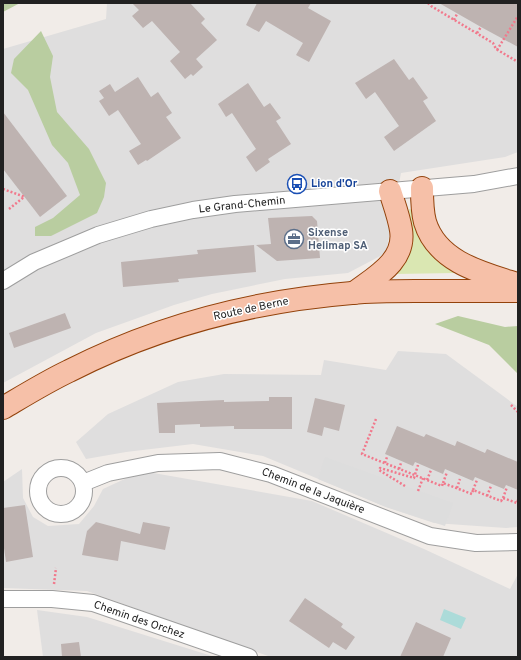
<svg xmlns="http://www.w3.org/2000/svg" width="521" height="660" font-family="Overpass,sans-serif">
<rect width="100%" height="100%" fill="#f1ece8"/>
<!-- residential -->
<g fill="#dfdede">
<path d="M 107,3 L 518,3 L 518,152 L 505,157 L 401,173 L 386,253 L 348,273 L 285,279 L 212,294 L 174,305 L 96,333 L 3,383 L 3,49 L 106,19 Z"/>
<path d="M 398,351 L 446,354 L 518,407 L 518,527 L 506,528 L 434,523 L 386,507 L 263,456 L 193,444 L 126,452 L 86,459 L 76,442 L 108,414 L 178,382 L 224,374 L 321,375 L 324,360 L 386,370 Z"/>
<path d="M 22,469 L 23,498 L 33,517 L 48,526 L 79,524 L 94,506 L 103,489 L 142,471 L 312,501 L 424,549 L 510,589 L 518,574 L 518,657 L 271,657 L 87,591 L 3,588 L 3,482 Z"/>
<path d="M 37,610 L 87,617 L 215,657 L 43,657 Z"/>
</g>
<!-- grass -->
<path fill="#dae7b2" d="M 409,209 L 412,210 L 455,272 L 455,273 L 395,274 L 410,231 Z"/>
<!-- forest -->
<g fill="#b9cda0">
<path d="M 3,3 L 20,3 L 3,12 Z"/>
<path d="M 41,31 L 53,56 L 50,77 L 57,112 L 89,149 L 106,183 L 104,197 L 97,213 L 51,236 L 35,236 L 35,227 L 53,218 L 80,195 L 68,163 L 52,145 L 28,90 L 11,73 L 14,59 Z"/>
<path d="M 458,316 L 505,327 L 518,326 L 518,374 L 489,345 L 435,324 Z"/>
</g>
<!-- parking -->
<path fill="#ddd" d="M 325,457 L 453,503 L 445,526 L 386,507 L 318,479 Z"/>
<!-- water -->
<path fill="#acdbd9" d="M 444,609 L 466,618 L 461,629 L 440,620 Z"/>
<!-- building -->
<g fill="#beb3b1">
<path d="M 132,3 L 190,3 L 205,19 L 201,23 L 217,40 L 196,59 L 203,67 L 193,76 L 191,74 L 185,79 L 170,61 L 180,52 L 152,21 L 143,28 L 132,16 L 139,10 Z"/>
<path d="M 257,3 L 311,3 L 308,8 L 331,21 L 309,62 L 296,55 L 303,43 L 266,21 L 259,32 L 246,25 Z"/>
<path d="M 439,3 L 518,3 L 518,47 L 481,27 Z"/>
<path d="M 394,59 L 409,80 L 413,77 L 428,98 L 423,101 L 436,121 L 394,151 L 384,137 L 399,126 L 375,92 L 366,99 L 355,83 Z"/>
<path d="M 138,77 L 151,97 L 158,92 L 172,113 L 166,117 L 181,138 L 147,161 L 146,160 L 138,165 L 129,151 L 141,144 L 118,110 L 109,116 L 99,101 L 104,98 L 99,91 L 110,84 L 115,92 Z"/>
<path d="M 248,83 L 264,107 L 270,103 L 281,118 L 276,121 L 291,144 L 268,159 L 270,162 L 256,172 L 246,157 L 256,149 L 232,113 L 226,117 L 218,104 Z"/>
<path d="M 3,112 L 67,196 L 40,217 L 3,169 Z"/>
<path d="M 312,216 L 317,221 L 320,258 L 277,261 L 256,245 L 271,244 L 268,218 Z"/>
<path d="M 254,245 L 256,272 L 178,279 L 179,282 L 123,287 L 121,262 L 198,254 L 197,250 Z"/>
<path d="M 65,313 L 71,328 L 14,348 L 9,333 Z"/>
<path d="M 269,397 L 292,397 L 292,429 L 234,429 L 234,426 L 200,427 L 200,424 L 175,425 L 175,433 L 159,433 L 157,403 L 224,400 L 224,402 L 269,401 Z"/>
<path d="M 315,398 L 345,405 L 339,431 L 324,427 L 322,436 L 307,432 Z"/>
<path d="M 397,426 L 424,437 L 426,434 L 455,446 L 457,441 L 485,453 L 487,449 L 518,462 L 518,490 L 506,485 L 504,489 L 475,477 L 473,481 L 445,469 L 443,474 L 415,462 L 413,466 L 385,454 Z"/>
<path d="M 25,505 L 33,557 L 6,562 L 3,541 L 3,508 Z"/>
<path d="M 96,522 L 140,534 L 143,522 L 170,527 L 165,550 L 121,541 L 118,561 L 82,555 L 87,531 Z"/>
<path d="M 305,598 L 343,624 L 341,627 L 355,637 L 346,650 L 333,642 L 329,648 L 289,621 Z"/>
<path d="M 416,622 L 451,638 L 443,657 L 400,657 Z"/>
<path d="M 79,642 L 81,657 L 62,657 L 61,644 Z"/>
</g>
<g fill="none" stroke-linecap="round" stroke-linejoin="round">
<!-- minor casing -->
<g stroke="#9e9e9e" stroke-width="18">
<g id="minor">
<path d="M 3,281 L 34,262 L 98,235 L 151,219 L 193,210 L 235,204 L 474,184 L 518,176"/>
<circle cx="61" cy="491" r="23"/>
<path d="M 83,483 L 108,473 L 158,463 L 220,461 L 271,474 L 430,536 L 476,543 L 518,542"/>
<path d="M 3,599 L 52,599 L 93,603 L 249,657"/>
</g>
</g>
<!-- primary casing -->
<g stroke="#93420b" stroke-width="24">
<g id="primary">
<path d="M 422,188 C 422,200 422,211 425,222 C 437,262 482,273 517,284"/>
<path d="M 354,293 C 375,277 406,261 401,230 C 399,217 394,204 390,191"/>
<path d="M 3,408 C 25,395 46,382 69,371 C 157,326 254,301 352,293 C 373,291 394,291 415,291 C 450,291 484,291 518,291"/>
</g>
</g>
<!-- path -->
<g stroke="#f1798c" stroke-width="2.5" stroke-dasharray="2 2" stroke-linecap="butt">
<path d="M 428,3 L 431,6 L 493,43 L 496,49 L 518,62"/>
<path d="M 454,20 L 457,14"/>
<path d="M 477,33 L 481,27"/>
<path d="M 497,50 L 518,16"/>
<path d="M 3,189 L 25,197"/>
<path d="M 9,209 L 24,197"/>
<path d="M 511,405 L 518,412"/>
<path d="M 376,419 L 362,454 L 442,486 L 443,483 L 472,494 L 473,490 L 501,501 L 503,498 L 517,503 L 518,500"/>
<path d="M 385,463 L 387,457"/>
<path d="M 399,469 L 401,463"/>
<path d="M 427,480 L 431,470"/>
<path d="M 443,483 L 447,472"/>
<path d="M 405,486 L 379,470 L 380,468 L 414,478 L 418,465"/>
<path d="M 457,488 L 460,479"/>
<path d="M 473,490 L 477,480"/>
<path d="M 418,491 L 423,478"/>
<path d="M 487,496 L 491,486"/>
<path d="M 503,498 L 507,487"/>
<path d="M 54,584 L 56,568"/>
</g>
<!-- minor -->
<use href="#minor" stroke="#fff" stroke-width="16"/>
<!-- primary -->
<use href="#primary" stroke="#f6c0a8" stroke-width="22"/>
</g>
<!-- icons -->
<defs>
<g id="bus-ring" transform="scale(1)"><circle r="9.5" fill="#fff" stroke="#1a4fb4" stroke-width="1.5"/><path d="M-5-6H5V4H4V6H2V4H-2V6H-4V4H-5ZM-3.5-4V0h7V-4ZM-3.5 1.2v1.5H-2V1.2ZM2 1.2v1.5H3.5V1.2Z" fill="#1a4fb4"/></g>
<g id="office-ring" transform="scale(1)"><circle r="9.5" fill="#fff" stroke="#5c6f8a" stroke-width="1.5"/><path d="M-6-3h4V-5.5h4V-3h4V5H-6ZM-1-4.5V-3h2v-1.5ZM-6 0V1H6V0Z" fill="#5c6f8a"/></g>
</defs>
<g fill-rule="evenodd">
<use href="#bus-ring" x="297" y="184"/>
<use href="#office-ring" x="294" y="239"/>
</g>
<g text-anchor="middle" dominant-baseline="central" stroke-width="3" stroke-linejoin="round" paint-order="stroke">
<!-- transit labels -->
<g font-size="11" font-weight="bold" fill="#164399" stroke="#fff" text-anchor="start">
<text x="311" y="184">Lion d'Or</text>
</g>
<!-- street labels -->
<g font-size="11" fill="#212121" stroke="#fff">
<text transform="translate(242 205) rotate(-6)">Le Grand-Chemin</text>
<text transform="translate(251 309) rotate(-12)">Route de Berne</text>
<text transform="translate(313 491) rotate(21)">Chemin de la Jaquière</text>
<text transform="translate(139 620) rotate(19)">Chemin des Orchez</text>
</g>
<!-- service labels -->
<g font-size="11" font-weight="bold" fill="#4e5e75" stroke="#fff" text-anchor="start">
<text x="308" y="233">Sixense<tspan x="308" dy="13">Helimap SA</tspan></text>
</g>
</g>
<!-- border -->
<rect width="521" height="660" fill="none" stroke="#212121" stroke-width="8"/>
</svg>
